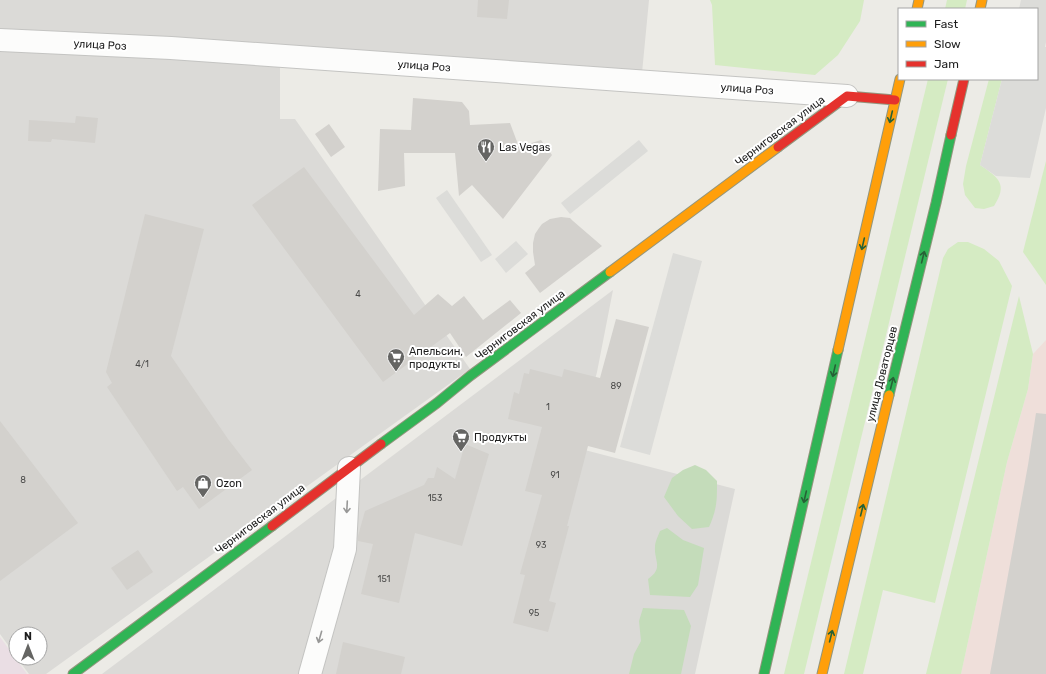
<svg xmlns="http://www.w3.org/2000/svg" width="1046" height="674" font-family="Rubik,sans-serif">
<rect width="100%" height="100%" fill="#ecebe6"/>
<!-- residential -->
<g fill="#dbdad7">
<path d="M 0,0 L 649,0 L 642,73 L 280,48 L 280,119 L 295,119 L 470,369 L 46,674 L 29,674 L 17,658 L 40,658 L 40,634 L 16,634 L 16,656 L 0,634 Z"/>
<path d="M 613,290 L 597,372 L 577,448 L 735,489 L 695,674 L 102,674 Z"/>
</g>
<!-- commercial -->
<path fill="#efdfda" d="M 1046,340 L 1046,674 L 961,674 L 1007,462 L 1028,389 L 1033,354 Z"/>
<!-- industrial -->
<path fill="#eadee4" d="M 0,637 L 27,674 L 0,674 Z"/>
<!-- grass -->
<g fill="#d5ebc3">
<path d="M 710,0 L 864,0 L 860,21 L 838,55 L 815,75 L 715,65 L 712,5 Z"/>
<path d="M 947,0 L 967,0 L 965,9 L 945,9 Z"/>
<path d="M 928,79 L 948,79 L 804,674 L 784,674 Z"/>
<path d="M 989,79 L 1002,79 L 980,165 C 999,178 1008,184 994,206 L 984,209 L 975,208 L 965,195 L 963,184 L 966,166 Z"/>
<path d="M 1046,161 L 1046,285 L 1023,252 Z"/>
<path d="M 958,242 L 968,242 L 984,249 L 999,261 L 1012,286 L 935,603 L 883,590 L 863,674 L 844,674 L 943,258 L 948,249 Z"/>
<path d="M 1019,296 L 1033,354 L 1028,389 L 1007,462 L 961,674 L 926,674 Z"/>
</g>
<!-- forest -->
<g fill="#c4dcba">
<path d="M 695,465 L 706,470 L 717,481 C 717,501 717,509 709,527 L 692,529 L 678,516 L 664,497 L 672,478 L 683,470 Z"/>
<path d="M 667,528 L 683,540 L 704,548 L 698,585 L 690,597 L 650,595 L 648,579 C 664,568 654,561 655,547 C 655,542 658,536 660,531 Z"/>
<path d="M 643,608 L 684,610 L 691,626 L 681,674 L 629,674 L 634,654 L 641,641 L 639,621 Z"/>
</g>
<!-- parking -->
<g fill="#dcdcd9">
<path d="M 1021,0 L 1046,0 L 1046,42 L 1045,47 L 1046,47 L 1046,108 L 1030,178 L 996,176 L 980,165 L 1002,79 L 1037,79 L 1037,9 L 1019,9 Z"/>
<path d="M 639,140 L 648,151 L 570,214 L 561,203 Z"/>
<path d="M 447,190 L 492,255 L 481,262 L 436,198 Z"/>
<path d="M 516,241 L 528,254 L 506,273 L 495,259 Z"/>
<path d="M 673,253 L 702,261 L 650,455 L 620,447 Z"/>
</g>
<!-- building -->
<g fill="#d3d1cd">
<path d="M 478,0 L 509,0 L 507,19 L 477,17 Z"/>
<path d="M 413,98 L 462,102 L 469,111 L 470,125 L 510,123 L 519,147 L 541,140 L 552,155 L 503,219 L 472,185 L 459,196 L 455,153 L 404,153 L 405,186 L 378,191 L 380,129 L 411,130 Z"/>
<path d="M 76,116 L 98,118 L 95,143 L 52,139 L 51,142 L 28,141 L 29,120 L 75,123 Z"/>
<path d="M 329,124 L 345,147 L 331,157 L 315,134 Z"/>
<path d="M 304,167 L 414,315 L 438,294 L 452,306 L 464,296 L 483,320 L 510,300 L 521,313 L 466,357 L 450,333 L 383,382 L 252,205 Z"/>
<path d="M 145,214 L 204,229 L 171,356 L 228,439 L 252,470 L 199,509 L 183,487 L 177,491 L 107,387 L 112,383 L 106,372 Z"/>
<path d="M 561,217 L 570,218 L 573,221 L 602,246 L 540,293 L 525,273 L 535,265 L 533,252 L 533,243 L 535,234 L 539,228 L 542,224 L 550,219 Z"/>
<path d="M 616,319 L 649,327 L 615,453 L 588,446 L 567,526 L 569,526 L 549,601 L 556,603 L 548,632 L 513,623 L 525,575 L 520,574 L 542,495 L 525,491 L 542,427 L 508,419 L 514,392 L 519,394 L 524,373 L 529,374 L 530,369 L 562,377 L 564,369 L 600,378 Z"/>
<path d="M 1036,413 L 1046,414 L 1046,674 L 990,674 L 1028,465 Z"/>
<path d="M 0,421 L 78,523 L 0,581 Z"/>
<path d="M 465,444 L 489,454 L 462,546 L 415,533 L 399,603 L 361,594 L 373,544 L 358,541 L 358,536 L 365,511 L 424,485 L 428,478 L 434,478 L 437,467 L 455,479 Z"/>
<path d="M 138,550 L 153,572 L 127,590 L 111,568 Z"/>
<path d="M 343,642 L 405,657 L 401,674 L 336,674 Z"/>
</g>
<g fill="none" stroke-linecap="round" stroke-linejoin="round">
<!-- street casing -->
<g stroke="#c4c4c2" stroke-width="24">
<g id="street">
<path d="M 0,40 L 171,48 L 847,96"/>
<path d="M 310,674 L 345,549 L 349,468"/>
</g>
</g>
<!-- fast casing -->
<g stroke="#93967e" stroke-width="11">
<g id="fast">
<path d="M 889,395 L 936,203 L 951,135"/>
<path d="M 381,444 L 437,403 L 470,376 L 610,272"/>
<path d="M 73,674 L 272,526"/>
<path d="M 764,674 L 838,350"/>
</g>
</g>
<!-- slow casing -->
<g stroke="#93967e" stroke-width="11">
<g id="slow">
<path d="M 917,9 L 919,0"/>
<path d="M 980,9 L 982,0"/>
<path d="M 610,272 L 778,147"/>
<path d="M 838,350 L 900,79"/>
<path d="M 822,674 L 889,395"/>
</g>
</g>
<!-- jam casing -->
<g stroke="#93967e" stroke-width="11">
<g id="jam">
<path d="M 951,135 L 964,79"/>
<path d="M 778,147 L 847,96 L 895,100"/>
<path d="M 272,526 L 381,444"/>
</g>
</g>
<!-- street -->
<use href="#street" stroke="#fcfcfb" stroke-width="22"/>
<!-- fast -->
<use href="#fast" stroke="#30b455" stroke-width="9"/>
<!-- slow -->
<use href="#slow" stroke="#ff9f0a" stroke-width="9"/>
<!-- jam -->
<use href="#jam" stroke="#e5322d" stroke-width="9"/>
</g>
<!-- one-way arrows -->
<defs><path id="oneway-shaft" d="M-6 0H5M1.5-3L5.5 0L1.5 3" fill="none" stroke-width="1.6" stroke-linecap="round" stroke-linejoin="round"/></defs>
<g stroke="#266136">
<use href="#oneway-shaft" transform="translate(891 117) rotate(103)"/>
<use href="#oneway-shaft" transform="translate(863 244) rotate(103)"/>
<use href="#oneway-shaft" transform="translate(923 257) rotate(-76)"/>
<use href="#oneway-shaft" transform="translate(834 371) rotate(103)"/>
<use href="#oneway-shaft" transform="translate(892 383) rotate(-76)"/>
<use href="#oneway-shaft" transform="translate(805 497) rotate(103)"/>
<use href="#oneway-shaft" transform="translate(862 510) rotate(-76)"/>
<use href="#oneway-shaft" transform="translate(831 636) rotate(-76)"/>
</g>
<g stroke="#989897">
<use href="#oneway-shaft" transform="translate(347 507) rotate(93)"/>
<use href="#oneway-shaft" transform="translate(320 637) rotate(106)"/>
</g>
<!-- icons -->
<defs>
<g id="restaurant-pin" transform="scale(0.9)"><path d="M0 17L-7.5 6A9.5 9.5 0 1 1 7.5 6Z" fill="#656563" stroke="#fff"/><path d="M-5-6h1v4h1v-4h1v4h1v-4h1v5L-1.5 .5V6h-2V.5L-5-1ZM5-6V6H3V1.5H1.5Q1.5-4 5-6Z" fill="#fff"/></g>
<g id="supermarket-pin" transform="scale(0.9)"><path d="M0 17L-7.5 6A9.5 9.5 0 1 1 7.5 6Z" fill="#656563" stroke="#fff"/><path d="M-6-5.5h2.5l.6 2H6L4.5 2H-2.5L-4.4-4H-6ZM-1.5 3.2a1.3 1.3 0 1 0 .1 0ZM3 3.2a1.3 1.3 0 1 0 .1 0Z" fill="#fff"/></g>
<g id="shop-pin" transform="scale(0.9)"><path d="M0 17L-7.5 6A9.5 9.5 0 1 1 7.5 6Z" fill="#656563" stroke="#fff"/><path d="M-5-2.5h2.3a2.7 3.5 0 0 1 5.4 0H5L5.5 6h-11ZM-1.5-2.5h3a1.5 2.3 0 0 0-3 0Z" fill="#fff"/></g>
</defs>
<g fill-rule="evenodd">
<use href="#restaurant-pin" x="486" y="147"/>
<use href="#supermarket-pin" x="396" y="357"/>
<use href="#supermarket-pin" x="461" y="437"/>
<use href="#shop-pin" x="203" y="483"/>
</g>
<g text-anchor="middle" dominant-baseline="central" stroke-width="4" stroke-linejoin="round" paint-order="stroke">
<!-- number labels -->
<g font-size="9" fill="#4a4a49">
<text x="358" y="294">4</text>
<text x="142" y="364">4/1</text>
<text x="616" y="386">89</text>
<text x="548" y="407">1</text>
<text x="555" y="475">91</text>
<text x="23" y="480">8</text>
<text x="435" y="498">153</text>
<text x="541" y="545">93</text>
<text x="384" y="579">151</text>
<text x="534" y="613">95</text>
</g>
<!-- street labels -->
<g font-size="11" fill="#1d1d1d" stroke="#fff">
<text transform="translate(100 45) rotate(3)">улица Роз</text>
<text transform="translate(424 66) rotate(4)">улица Роз</text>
<text transform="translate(747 89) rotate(4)">улица Роз</text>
<text transform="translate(780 131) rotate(-37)">Черниговская улица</text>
<text transform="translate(520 325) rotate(-37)">Черниговская улица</text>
<text transform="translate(882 374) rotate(-76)">улица Доваторцев</text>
<text transform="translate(260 519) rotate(-37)">Черниговская улица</text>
</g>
<!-- poi labels -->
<g font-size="11" fill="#1d1d1d" stroke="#fff" text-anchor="start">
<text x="499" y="147">Las Vegas</text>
<text x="409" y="351">Апельсин,<tspan x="409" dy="13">продукты</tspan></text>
<text x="474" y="437">Продукты</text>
<text x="216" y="483">Ozon</text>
</g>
</g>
<!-- legend -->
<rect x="898" y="8" width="140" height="72" fill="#ffffff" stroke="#a5a5a5"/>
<rect x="906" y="21" width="20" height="6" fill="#30b455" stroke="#a5a5a5"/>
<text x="934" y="28" font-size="12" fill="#1d1d1d">Fast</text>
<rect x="906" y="41" width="20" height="6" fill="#ff9f0a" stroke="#a5a5a5"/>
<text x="934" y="48" font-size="12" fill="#1d1d1d">Slow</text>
<rect x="906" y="61" width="20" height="6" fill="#e5322d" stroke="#a5a5a5"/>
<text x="934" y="68" font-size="12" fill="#1d1d1d">Jam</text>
<!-- north arrow -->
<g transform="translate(28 646)"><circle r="19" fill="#ffffff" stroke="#a5a5a5"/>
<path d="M0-3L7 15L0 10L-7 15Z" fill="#656563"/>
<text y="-6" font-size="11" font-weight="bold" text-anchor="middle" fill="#1d1d1d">N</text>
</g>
</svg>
